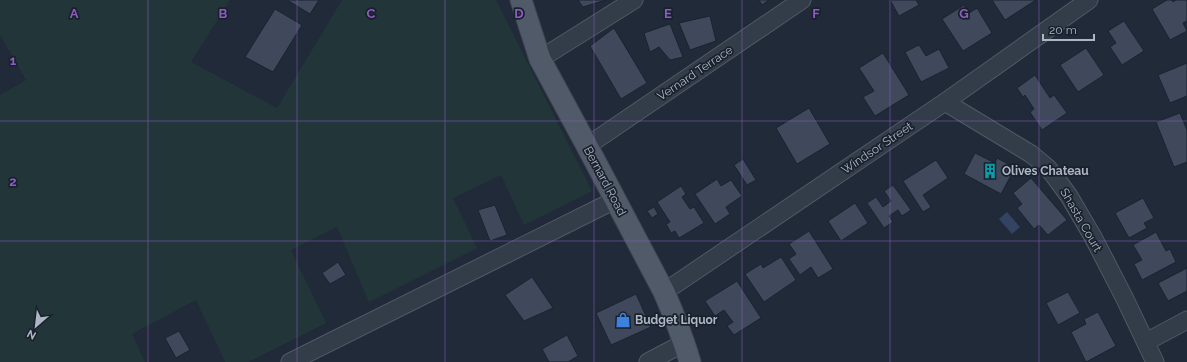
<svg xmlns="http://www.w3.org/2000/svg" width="1187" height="362" font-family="Raleway,sans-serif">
<rect width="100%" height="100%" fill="#202a39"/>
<!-- green -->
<path fill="#22363a" d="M 0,0 L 230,0 L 191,62 L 277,108 L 342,0 L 496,0 L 592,191 L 524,225 L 501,175 L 453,198 L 477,248 L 369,302 L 337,227 L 291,250 L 326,323 L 248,362 L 225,362 L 196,300 L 132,334 L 145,362 L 0,362 L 0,95 L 26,80 L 0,35 Z"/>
<!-- water -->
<path fill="#324461" d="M 1007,212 L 1020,227 L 1012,234 L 999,219 Z"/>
<!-- building -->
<g fill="#3f495b" stroke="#1b2330">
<path d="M 287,0 L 319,0 L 310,14 Z"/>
<path d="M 578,0 L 606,0 L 583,7 Z"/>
<path d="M 759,0 L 769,0 L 762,5 Z"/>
<path d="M 890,0 L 916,0 L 919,5 L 899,16 Z"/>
<path d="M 992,0 L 1036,0 L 1005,20 Z"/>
<path d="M 1167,0 L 1172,0 L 1173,2 L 1176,0 L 1187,0 L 1187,21 L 1183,23 L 1187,31 L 1170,40 L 1152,9 Z"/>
<path d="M 964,5 L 969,13 L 977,8 L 992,33 L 963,51 L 942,19 Z"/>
<path d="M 275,9 L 302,25 L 273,72 L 245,57 Z"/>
<path d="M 710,16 L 716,41 L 690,50 L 679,23 Z"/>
<path d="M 1124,21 L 1144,51 L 1122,65 L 1110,47 L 1116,43 L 1108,31 Z"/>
<path d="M 670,24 L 683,57 L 670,60 L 659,47 L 650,52 L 644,33 Z"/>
<path d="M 614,28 L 647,83 L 621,99 L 590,46 Z"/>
<path d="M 919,45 L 926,56 L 939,49 L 949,68 L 921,82 L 905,52 Z"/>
<path d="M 1086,48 L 1104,75 L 1078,92 L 1060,65 Z"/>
<path d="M 883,53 L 909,95 L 875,116 L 863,97 L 874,91 L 859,68 Z"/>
<path d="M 1187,63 L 1187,96 L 1170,103 L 1158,75 Z"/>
<path d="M 1035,75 L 1050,98 L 1054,95 L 1067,113 L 1042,130 L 1030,112 L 1034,109 L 1025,95 L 1023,97 L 1017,88 Z"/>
<path d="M 809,108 L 830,144 L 797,164 L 776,128 Z"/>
<path d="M 1180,113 L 1187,130 L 1187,162 L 1174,167 L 1156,122 Z"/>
<path d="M 975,153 L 995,163 L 997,158 L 1015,168 L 1001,194 L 964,174 Z"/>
<path d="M 743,159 L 756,180 L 747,185 L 734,165 Z"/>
<path d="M 936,160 L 948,178 L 923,195 L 931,207 L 923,212 L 903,181 Z"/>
<path d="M 1031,178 L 1067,220 L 1048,235 L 1039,225 L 1034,229 L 1017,208 L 1022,204 L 1013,193 Z"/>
<path d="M 717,179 L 721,186 L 731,180 L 742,196 L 726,207 L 730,214 L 715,224 L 695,194 Z"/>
<path d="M 893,185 L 911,210 L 902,216 L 898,210 L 889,216 L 893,222 L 884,228 L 867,203 L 876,197 L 883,207 L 891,201 L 884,191 Z"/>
<path d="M 681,186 L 686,194 L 682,197 L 690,209 L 694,207 L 704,223 L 679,238 L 675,231 L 671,233 L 666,224 L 670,222 L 657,202 Z"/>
<path d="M 1143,198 L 1154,218 L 1144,223 L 1147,228 L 1129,238 L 1115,213 Z"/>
<path d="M 855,203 L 868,223 L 841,241 L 828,221 Z"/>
<path d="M 495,205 L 507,235 L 490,241 L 478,210 Z"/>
<path d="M 654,207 L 658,214 L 652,218 L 647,211 Z"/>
<path d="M 809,231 L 833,269 L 818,278 L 811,267 L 800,275 L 789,259 L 796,254 L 789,244 Z"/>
<path d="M 1156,232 L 1166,251 L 1170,249 L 1176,262 L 1142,280 L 1134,264 L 1142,260 L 1133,245 Z"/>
<path d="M 781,257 L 796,280 L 764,302 L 745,274 L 761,264 L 763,268 Z"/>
<path d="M 338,262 L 346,275 L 330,284 L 322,273 Z"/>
<path d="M 1187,268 L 1187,291 L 1168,301 L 1158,283 Z"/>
<path d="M 532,277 L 553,308 L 524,321 L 505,295 Z"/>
<path d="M 737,281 L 761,318 L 734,335 L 727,326 L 733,322 L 724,310 L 715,316 L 705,301 Z"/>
<path d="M 1068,292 L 1080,313 L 1058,325 L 1046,303 Z"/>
<path d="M 636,294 L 651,327 L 611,345 L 596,313 Z"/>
<path d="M 1098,312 L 1116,346 L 1086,362 L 1071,332 L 1086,324 L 1084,319 Z"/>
<path d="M 179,331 L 190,350 L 176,358 L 165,338 Z"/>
<path d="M 567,335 L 578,356 L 568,362 L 549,362 L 542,349 Z"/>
</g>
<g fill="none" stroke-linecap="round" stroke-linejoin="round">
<!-- minor casing -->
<g stroke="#515967" stroke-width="19">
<g id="minor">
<path d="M 540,59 L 634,0"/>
<path d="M 945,102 L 1031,154 L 1048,168 L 1055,177 L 1069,196 L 1093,237 L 1124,297 L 1155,362"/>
<path d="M 587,146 L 802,0"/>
<path d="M 664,292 L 945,102 L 1089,0"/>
<path d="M 1146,342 L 1187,320"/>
<path d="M 290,362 L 615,200"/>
<path d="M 648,362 L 684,343"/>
</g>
</g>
<!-- major casing -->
<g stroke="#3d4553" stroke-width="23">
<path id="major" d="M 521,0 L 540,59 L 587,146 L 664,292 C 674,315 683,338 690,362"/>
</g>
<!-- minor -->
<use href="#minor" stroke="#333c49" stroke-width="17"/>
<!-- major -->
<use href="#major" stroke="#515a69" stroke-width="21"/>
</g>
<!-- grid -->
<path fill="none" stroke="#8d5cc1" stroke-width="1" stroke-opacity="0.55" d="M 148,0 L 148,362M 297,0 L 297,362M 445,0 L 445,362M 594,0 L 594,362M 742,0 L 742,362M 890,0 L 890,362M 1039,0 L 1039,362M 0,121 L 1187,121M 0,241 L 1187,241"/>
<!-- icons -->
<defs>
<g id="building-bare" transform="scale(1.2)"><path d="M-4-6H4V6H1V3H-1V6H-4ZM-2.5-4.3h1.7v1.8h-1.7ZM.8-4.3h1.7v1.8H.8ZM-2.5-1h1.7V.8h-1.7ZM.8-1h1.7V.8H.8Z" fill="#0f9aa8" stroke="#19212d" stroke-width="2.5" paint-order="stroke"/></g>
<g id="shop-bare" transform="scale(1.2)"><path d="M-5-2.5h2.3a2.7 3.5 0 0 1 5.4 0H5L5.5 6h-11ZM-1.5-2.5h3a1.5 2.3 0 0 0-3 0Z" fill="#3f7fe0" stroke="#19212d" stroke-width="2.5" paint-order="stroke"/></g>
</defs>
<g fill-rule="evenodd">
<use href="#building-bare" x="990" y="171"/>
<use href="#shop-bare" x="623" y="320"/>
</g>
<g text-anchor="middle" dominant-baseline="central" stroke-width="3.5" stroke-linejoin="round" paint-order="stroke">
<!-- street labels -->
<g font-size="12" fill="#aeb6c6" stroke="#19212d">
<text transform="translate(695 73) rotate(-34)">Vernard Terrace</text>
<text transform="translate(877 148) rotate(-34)">Windsor Street</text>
<text transform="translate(605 181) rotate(62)">Bernard Road</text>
<text transform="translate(1081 220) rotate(60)">Shasta Court</text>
</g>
<!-- poi labels -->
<g font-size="12" font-weight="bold" fill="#aeb6c6" stroke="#19212d" text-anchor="start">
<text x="1002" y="171">Olives Chateau</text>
<text x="635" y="320">Budget Liquor</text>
</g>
</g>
<g font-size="13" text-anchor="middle" font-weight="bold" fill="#8d5cc1" stroke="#19212d" stroke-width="3.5" stroke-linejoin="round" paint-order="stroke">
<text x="74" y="18">A</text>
<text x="223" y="18">B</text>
<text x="371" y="18">C</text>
<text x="519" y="18">D</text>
<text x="668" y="18">E</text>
<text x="816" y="18">F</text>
<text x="964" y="18">G</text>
<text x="13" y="65">1</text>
<text x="13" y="186">2</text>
</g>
<!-- north arrow -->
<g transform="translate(36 326) rotate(208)" stroke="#19212d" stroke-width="3" paint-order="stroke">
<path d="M0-3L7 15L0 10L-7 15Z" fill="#aeb6c6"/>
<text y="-6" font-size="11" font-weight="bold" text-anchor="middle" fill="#aeb6c6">N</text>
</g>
<!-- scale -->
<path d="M1043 34v6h51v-6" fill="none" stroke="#aeb6c6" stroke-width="2"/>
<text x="1049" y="34" font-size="12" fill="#aeb6c6" stroke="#19212d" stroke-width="3" paint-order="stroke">20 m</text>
</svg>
